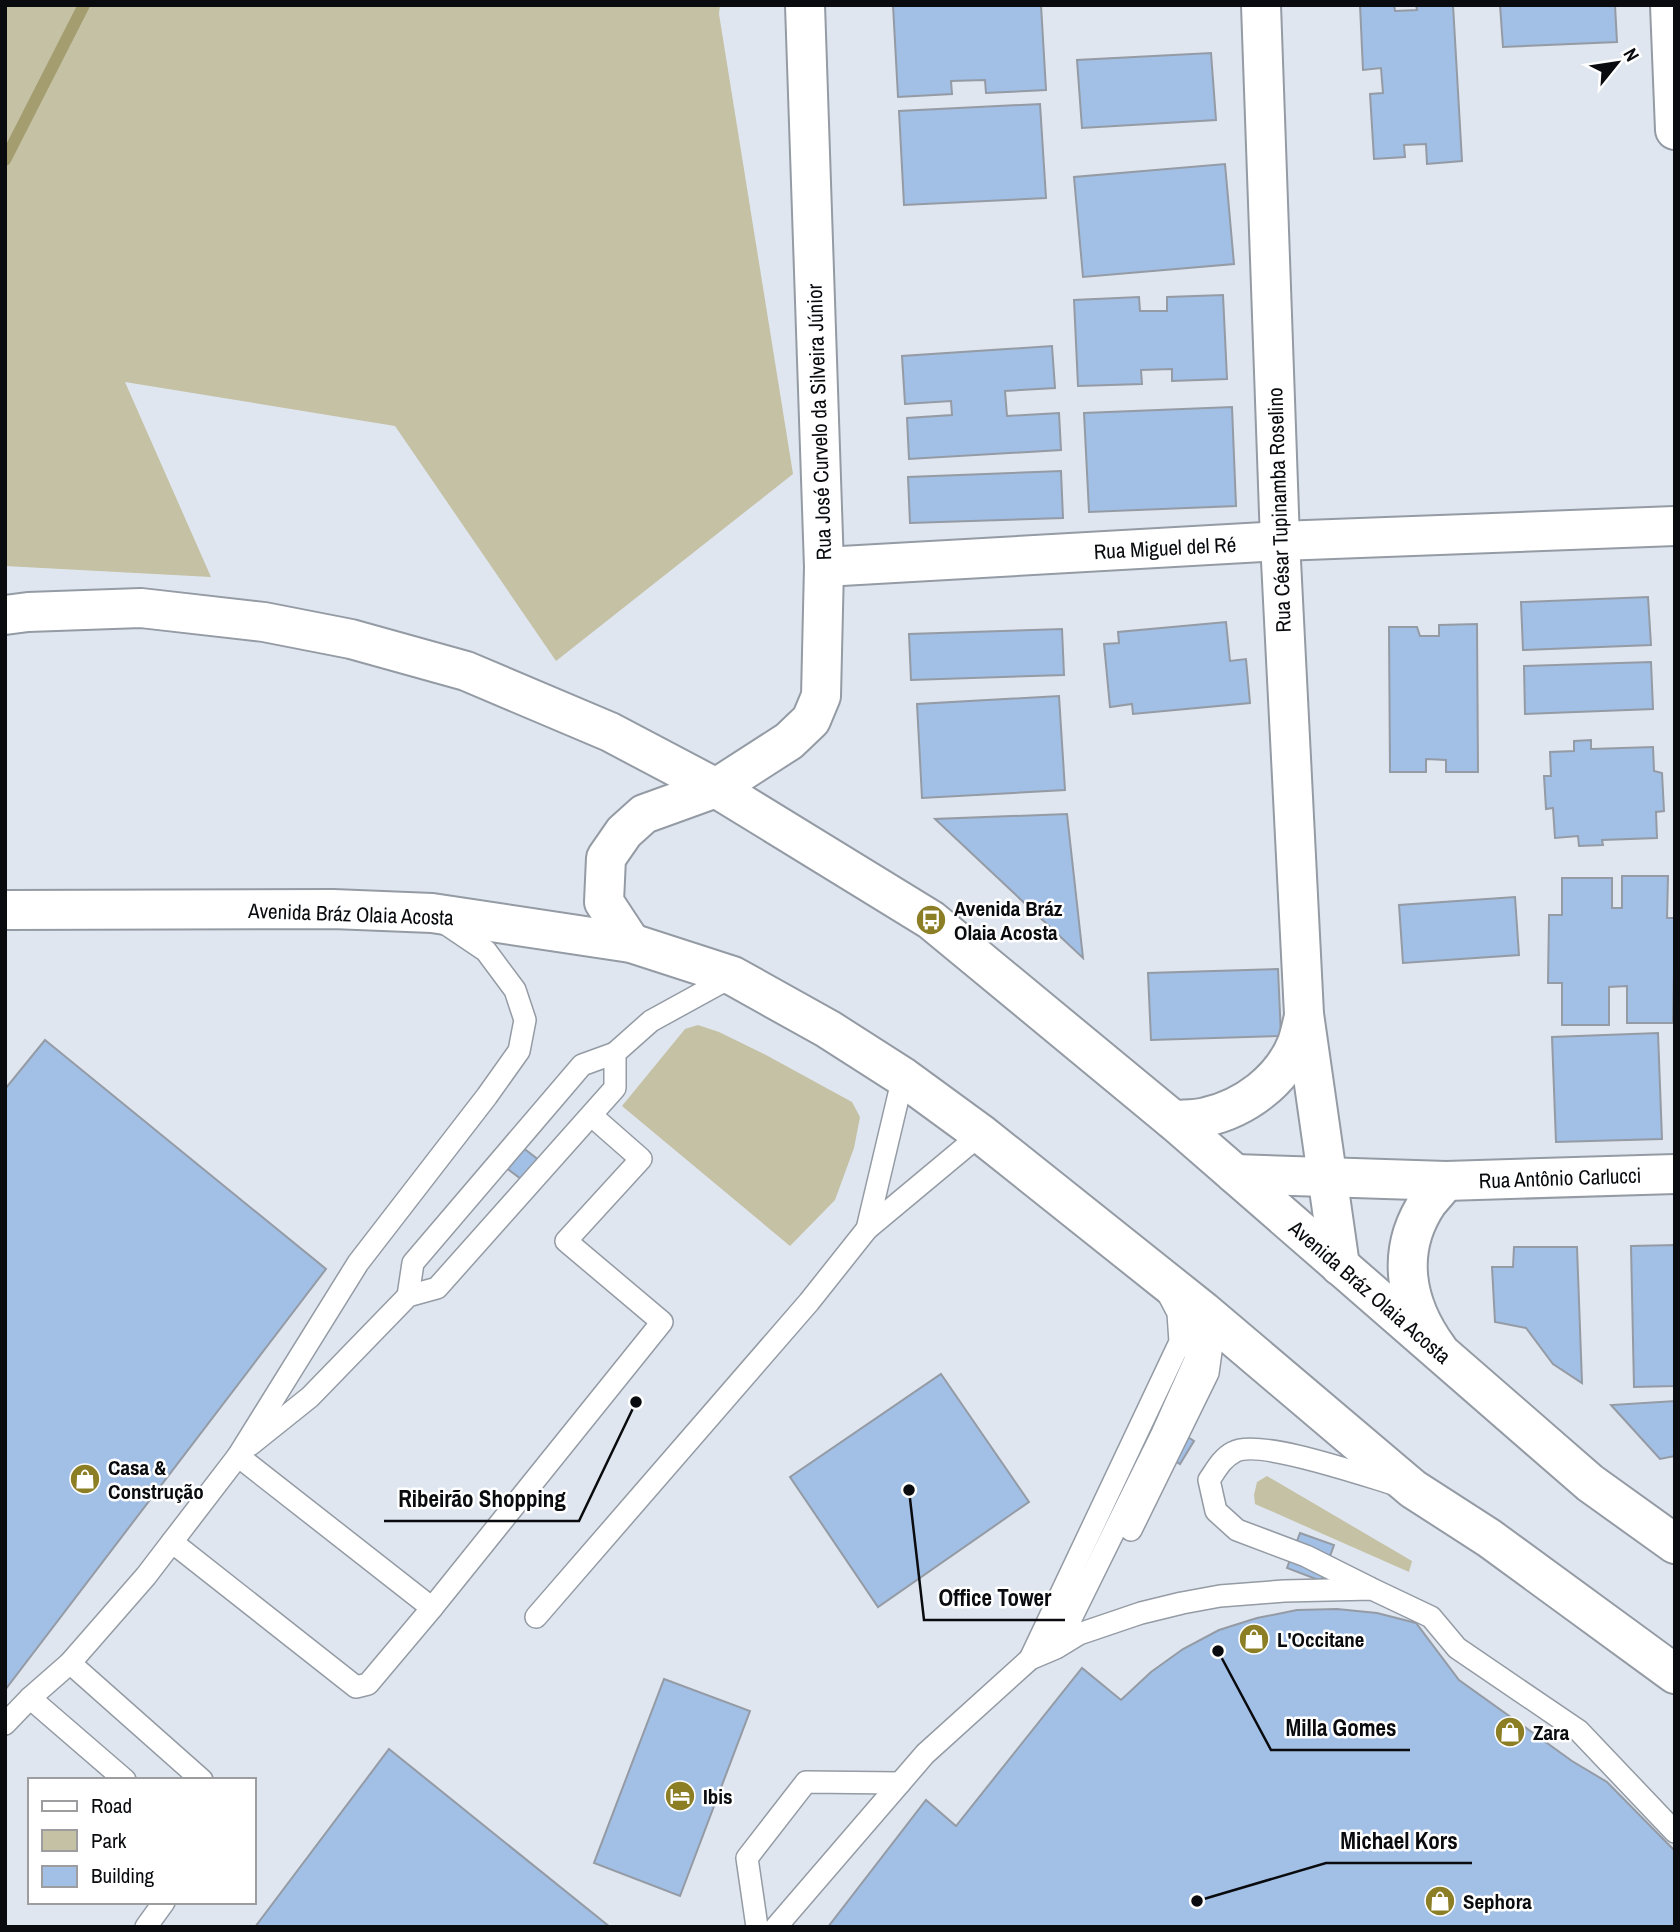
<svg xmlns="http://www.w3.org/2000/svg" width="1680" height="1932" font-family="'Archivo Narrow',sans-serif">
<rect width="100%" height="100%" fill="#dfe6f0"/>
<!-- green -->
<g fill="#c5c1a4">
<path d="M 5,5 L 720,5 L 719,14 L 793,474 L 556,661 L 395,426 L 125,382 L 211,577 L 5,566 Z"/>
<path d="M 698,1025 L 719,1032 L 766,1055 L 852,1102 L 860,1117 L 854,1148 L 835,1200 L 790,1246 L 622,1106 L 685,1029 Z"/>
<path d="M 1267,1476 L 1412,1561 L 1409,1572 L 1255,1504 L 1254,1495 L 1257,1482 Z"/>
</g>
<g fill="none" stroke-linecap="round" stroke-linejoin="round">
<!-- stream -->
<path stroke="#a49d6f" stroke-width="12" d="M 5,160 L 84,5"/>
</g>
<!-- building -->
<g fill="#a2bfe5" stroke="#949ba4" stroke-width="2">
<path d="M 893,5 L 1041,5 L 1046,90 L 986,93 L 985,80 L 951,81 L 952,94 L 898,97 Z"/>
<path d="M 1360,5 L 1394,5 L 1395,11 L 1417,10 L 1416,5 L 1453,5 L 1462,161 L 1427,164 L 1426,144 L 1404,145 L 1405,157 L 1374,159 L 1370,94 L 1383,93 L 1381,68 L 1363,70 Z"/>
<path d="M 1500,5 L 1615,5 L 1617,42 L 1503,47 Z"/>
<path d="M 1211,53 L 1216,120 L 1082,128 L 1077,60 Z"/>
<path d="M 1040,104 L 1046,198 L 904,205 L 899,111 Z"/>
<path d="M 1225,164 L 1234,264 L 1083,277 L 1074,177 Z"/>
<path d="M 1223,295 L 1227,379 L 1172,381 L 1172,369 L 1141,370 L 1142,384 L 1078,386 L 1074,300 L 1139,297 L 1140,311 L 1167,311 L 1167,297 Z"/>
<path d="M 1052,346 L 1055,388 L 1005,391 L 1007,416 L 1059,413 L 1061,450 L 909,459 L 907,418 L 952,415 L 951,401 L 905,404 L 902,356 Z"/>
<path d="M 1232,407 L 1236,506 L 1089,512 L 1084,413 Z"/>
<path d="M 1061,471 L 1063,518 L 910,523 L 908,477 Z"/>
<path d="M 1648,597 L 1651,645 L 1523,650 L 1521,602 Z"/>
<path d="M 1226,622 L 1230,661 L 1246,659 L 1250,703 L 1133,714 L 1132,704 L 1110,707 L 1104,644 L 1119,643 L 1118,632 Z"/>
<path d="M 1477,624 L 1478,772 L 1446,772 L 1446,760 L 1426,759 L 1426,772 L 1390,772 L 1389,627 L 1417,627 L 1420,636 L 1439,636 L 1439,625 Z"/>
<path d="M 1062,629 L 1064,675 L 911,680 L 909,634 Z"/>
<path d="M 1651,662 L 1653,709 L 1525,714 L 1524,666 Z"/>
<path d="M 1059,696 L 1065,790 L 922,798 L 917,704 Z"/>
<path d="M 1591,740 L 1591,749 L 1653,747 L 1654,771 L 1662,773 L 1664,811 L 1656,812 L 1657,838 L 1602,840 L 1603,845 L 1579,846 L 1578,836 L 1555,838 L 1553,808 L 1546,809 L 1544,776 L 1551,776 L 1550,752 L 1574,751 L 1574,741 Z"/>
<path d="M 1067,814 L 1083,958 L 935,819 Z"/>
<path d="M 1622,876 L 1668,876 L 1667,918 L 1675,918 L 1673,1023 L 1627,1023 L 1627,986 L 1609,987 L 1609,1025 L 1562,1025 L 1562,983 L 1548,983 L 1549,915 L 1562,915 L 1562,878 L 1612,878 L 1612,908 L 1622,908 Z"/>
<path d="M 1515,897 L 1519,955 L 1403,963 L 1399,905 Z"/>
<path d="M 1278,969 L 1281,1036 L 1151,1040 L 1148,973 Z"/>
<path d="M 1658,1033 L 1662,1139 L 1556,1142 L 1552,1037 Z"/>
<path d="M 45,1040 L 326,1269 L 5,1690 L 5,1089 Z"/>
<path d="M 522,1147 L 553,1171 L 537,1191 L 505,1167 Z"/>
<path d="M 1675,1245 L 1675,1386 L 1634,1387 L 1631,1246 Z"/>
<path d="M 1514,1247 L 1577,1247 L 1582,1383 L 1553,1364 L 1526,1328 L 1495,1322 L 1492,1267 L 1513,1267 Z"/>
<path d="M 941,1374 L 1029,1502 L 878,1607 L 790,1477 Z"/>
<path d="M 1675,1401 L 1675,1456 L 1660,1459 L 1611,1405 Z"/>
<path d="M 1157,1417 L 1194,1441 L 1180,1464 L 1142,1440 Z"/>
<path d="M 1300,1533 L 1334,1545 L 1321,1581 L 1287,1568 Z"/>
<path d="M 1337,1609 L 1377,1613 L 1416,1623 L 1459,1680 L 1572,1761 L 1607,1782 L 1675,1851 L 1675,1927 L 828,1927 L 926,1800 L 956,1826 L 1082,1668 L 1121,1700 L 1151,1672 L 1183,1649 L 1219,1630 L 1257,1618 L 1297,1610 Z"/>
<path d="M 664,1679 L 750,1711 L 680,1896 L 594,1863 Z"/>
<path d="M 389,1749 L 610,1927 L 255,1927 Z"/>
</g>
<g fill="none" stroke-linecap="round" stroke-linejoin="round">
<!-- lane casing -->
<g stroke="#949ba4" stroke-width="24">
<g id="lane">
<path d="M 903,1077 L 867,1229 L 981,1134"/>
<path d="M 408,1296 L 413,1263 L 582,1065 L 615,1053"/>
<path d="M 250,1445 L 310,1397 L 408,1296 L 437,1288 L 615,1088 L 615,1053 L 651,1021 L 733,976"/>
<path d="M 238,1456 L 432,1608 L 662,1322 L 566,1241 L 641,1159 L 592,1116"/>
<path d="M 1131,1530 L 1208,1373 L 1213,1337 L 1206,1320"/>
<path d="M 172,1542 L 356,1687 L 368,1684 L 432,1608"/>
<path d="M 1370,1588 L 1306,1556 L 1237,1530 L 1216,1511 L 1209,1480 C 1216,1470 1222,1458 1234,1452 C 1258,1438 1366,1476 1397,1485"/>
<path d="M 536,1617 L 809,1302 L 867,1229"/>
<path d="M 1057,1647 L 1161,1436 L 1195,1360 L 1195,1316 L 1187,1303"/>
<path d="M 1030,1659 L 1180,1342 L 1178,1313 L 1167,1292"/>
<path d="M 70,1663 L 202,1780"/>
<path d="M 30,1698 L 125,1780"/>
<path d="M 5,1724 L 30,1698 L 70,1663 L 146,1576 L 172,1542 L 238,1456 L 358,1263 L 487,1096 L 519,1051 L 525,1020 L 515,990 L 486,951 L 443,922"/>
<path d="M 146,1927 L 164,1902"/>
<path d="M 757,1927 L 747,1858 L 806,1782 L 900,1783"/>
<path d="M 776,1927 L 925,1754 L 1030,1659 L 1056,1648 L 1079,1634 L 1141,1613 L 1182,1603 L 1220,1596 L 1284,1591 L 1372,1589 L 1431,1617 L 1457,1648 L 1579,1731 L 1675,1832"/>
</g>
</g>
<!-- street casing -->
<g stroke="#949ba4" stroke-width="42">
<g id="street">
<path d="M 1261,5 L 1280,541 L 1304,1014 L 1340,1266"/>
<path d="M 1670,5 L 1675,130"/>
<path d="M 824,567 L 1280,541 L 1675,526"/>
<path d="M 716,788 L 789,741 L 811,720 L 821,696 L 824,567 L 805,5"/>
<path d="M 1173,1120 C 1184,1119 1196,1120 1206,1117 C 1245,1108 1282,1081 1297,1043 C 1300,1034 1302,1025 1304,1016"/>
<path d="M 1235,1174 L 1446,1181 L 1675,1174"/>
<path d="M 1438,1349 C 1405,1304 1395,1251 1428,1202 C 1434,1195 1440,1188 1446,1181"/>
</g>
</g>
<!-- secondary casing -->
<g stroke="#949ba4" stroke-width="42">
<g id="secondary">
<path d="M 5,615 L 28,612 L 141,608 L 264,622 L 351,639 L 466,671 L 610,732 L 716,788 L 931,920 L 1173,1120 L 1590,1483 L 1675,1544"/>
<path d="M 5,910 L 333,909 L 432,913 L 631,943 L 733,976 L 828,1029 L 903,1077 L 981,1134 L 1203,1311 L 1413,1489 L 1489,1538 L 1675,1674"/>
<path d="M 631,943 L 604,902 L 606,858 L 624,832 L 644,814 L 716,788"/>
</g>
</g>
<!-- lane -->
<use href="#lane" stroke="#fff" stroke-width="21"/>
<!-- street -->
<use href="#street" stroke="#fff" stroke-width="38"/>
<!-- secondary -->
<use href="#secondary" stroke="#fff" stroke-width="38"/>
</g>
<!-- icons -->
<defs>
<g id="bus-disc" transform="scale(1.575)"><circle r="9.5" fill="#8b7e24" stroke="#fff"/><path d="M-5-6H5V4H4V6H2V4H-2V6H-4V4H-5ZM-3.5-4V0h7V-4ZM-3.5 1.2v1.5H-2V1.2ZM2 1.2v1.5H3.5V1.2Z" fill="#fff"/></g>
<g id="shop-disc" transform="scale(1.575)"><circle r="9.5" fill="#8b7e24" stroke="#fff"/><path d="M-5-2.5h2.3a2.7 3.5 0 0 1 5.4 0H5L5.5 6h-11ZM-1.5-2.5h3a1.5 2.3 0 0 0-3 0Z" fill="#fff"/></g>
<g id="hotel-disc" transform="scale(1.575)"><circle r="9.5" fill="#8b7e24" stroke="#fff"/><path d="M-6-4.5h1.5V1H6V5H4.5V3h-9V5H-6ZM-4 0a1.8 1.8 0 1 1 3.6 0ZM.5 0V-2.5h3Q6-2.5 6 0Z" fill="#fff"/></g>
</defs>
<g fill-rule="evenodd">
<use href="#bus-disc" x="931" y="920"/>
<use href="#shop-disc" x="85" y="1479"/>
<use href="#shop-disc" x="1254" y="1639"/>
<use href="#shop-disc" x="1510" y="1732"/>
<use href="#hotel-disc" x="680" y="1796"/>
<use href="#shop-disc" x="1440" y="1901"/>
</g>
<g text-anchor="middle" dominant-baseline="central" stroke-width="5" stroke-linejoin="round" paint-order="stroke">
<!-- street labels -->
<g font-size="21" fill="#090b0e" stroke="#fff">
<text transform="translate(819 422) rotate(-92)">Rua José Curvelo da Silveira Júnior</text>
<text transform="translate(1279 510) rotate(-92)">Rua César Tupinamba Roselino</text>
<text transform="translate(1165 548) rotate(-3)">Rua Miguel del Ré</text>
<text transform="translate(351 914) rotate(2)">Avenida Bráz Olaia Acosta</text>
<text transform="translate(1560 1178) rotate(-2)">Rua Antônio Carlucci</text>
<text transform="translate(1370 1292) rotate(41)">Avenida Bráz Olaia Acosta</text>
</g>
<!-- poi labels -->
<g font-size="21" font-weight="bold" fill="#090b0e" stroke="#fff" text-anchor="start">
<text x="954" y="908">Avenida Bráz<tspan x="954" dy="24">Olaia Acosta</tspan></text>
<text x="108" y="1467">Casa &amp;<tspan x="108" dy="24">Construção</tspan></text>
<text x="1277" y="1639">L'Occitane</text>
<text x="1533" y="1732">Zara</text>
<text x="703" y="1796">Ibis</text>
<text x="1463" y="1901">Sephora</text>
</g>
</g>
<!-- callouts -->
<path fill="none" stroke="#090b0e" stroke-width="2.5" d="M636 1402L579 1521H384M909 1490L924 1620H1065M1218 1651L1271 1750H1410M1197 1901L1326 1863H1472"/>
<g fill="#090b0e" stroke="#fff" stroke-width="2.5">
<circle cx="636" cy="1402" r="7"/>
<circle cx="909" cy="1490" r="7"/>
<circle cx="1218" cy="1651" r="7"/>
<circle cx="1197" cy="1901" r="7"/>
</g>
<g font-size="23" text-anchor="middle" font-weight="bold" fill="#090b0e" stroke="#fff" stroke-width="5" stroke-linejoin="round" paint-order="stroke">
<text x="482" y="1507">Ribeirão Shopping</text>
<text x="995" y="1606">Office Tower</text>
<text x="1341" y="1736">Milla Gomes</text>
<text x="1399" y="1849">Michael Kors</text>
</g>
<!-- border -->
<rect width="1680" height="1932" fill="none" stroke="#090b0e" stroke-width="14"/>
<!-- legend -->
<rect x="28" y="1778" width="228" height="126" fill="#ffffff" stroke="#9d9d9f" stroke-width="2"/>
<rect x="42" y="1801" width="35" height="10" fill="#ffffff" stroke="#9d9d9f" stroke-width="2"/>
<text x="91" y="1813" font-size="21" fill="#090b0e">Road</text>
<rect x="42" y="1830" width="35" height="21" fill="#c5c1a4" stroke="#9d9d9f" stroke-width="2"/>
<text x="91" y="1848" font-size="21" fill="#090b0e">Park</text>
<rect x="42" y="1866" width="35" height="21" fill="#a2bfe5" stroke="#9d9d9f" stroke-width="2"/>
<text x="91" y="1883" font-size="21" fill="#090b0e">Building</text>
<!-- north arrow -->
<g transform="translate(1617 63) rotate(60)" stroke="#ffffff" stroke-width="5" paint-order="stroke">
<path d="M0-5L12 26L0 18L-12 26Z" fill="#090b0e"/>
<text y="-10" font-size="19" font-weight="bold" text-anchor="middle" fill="#090b0e">N</text>
</g>
</svg>
